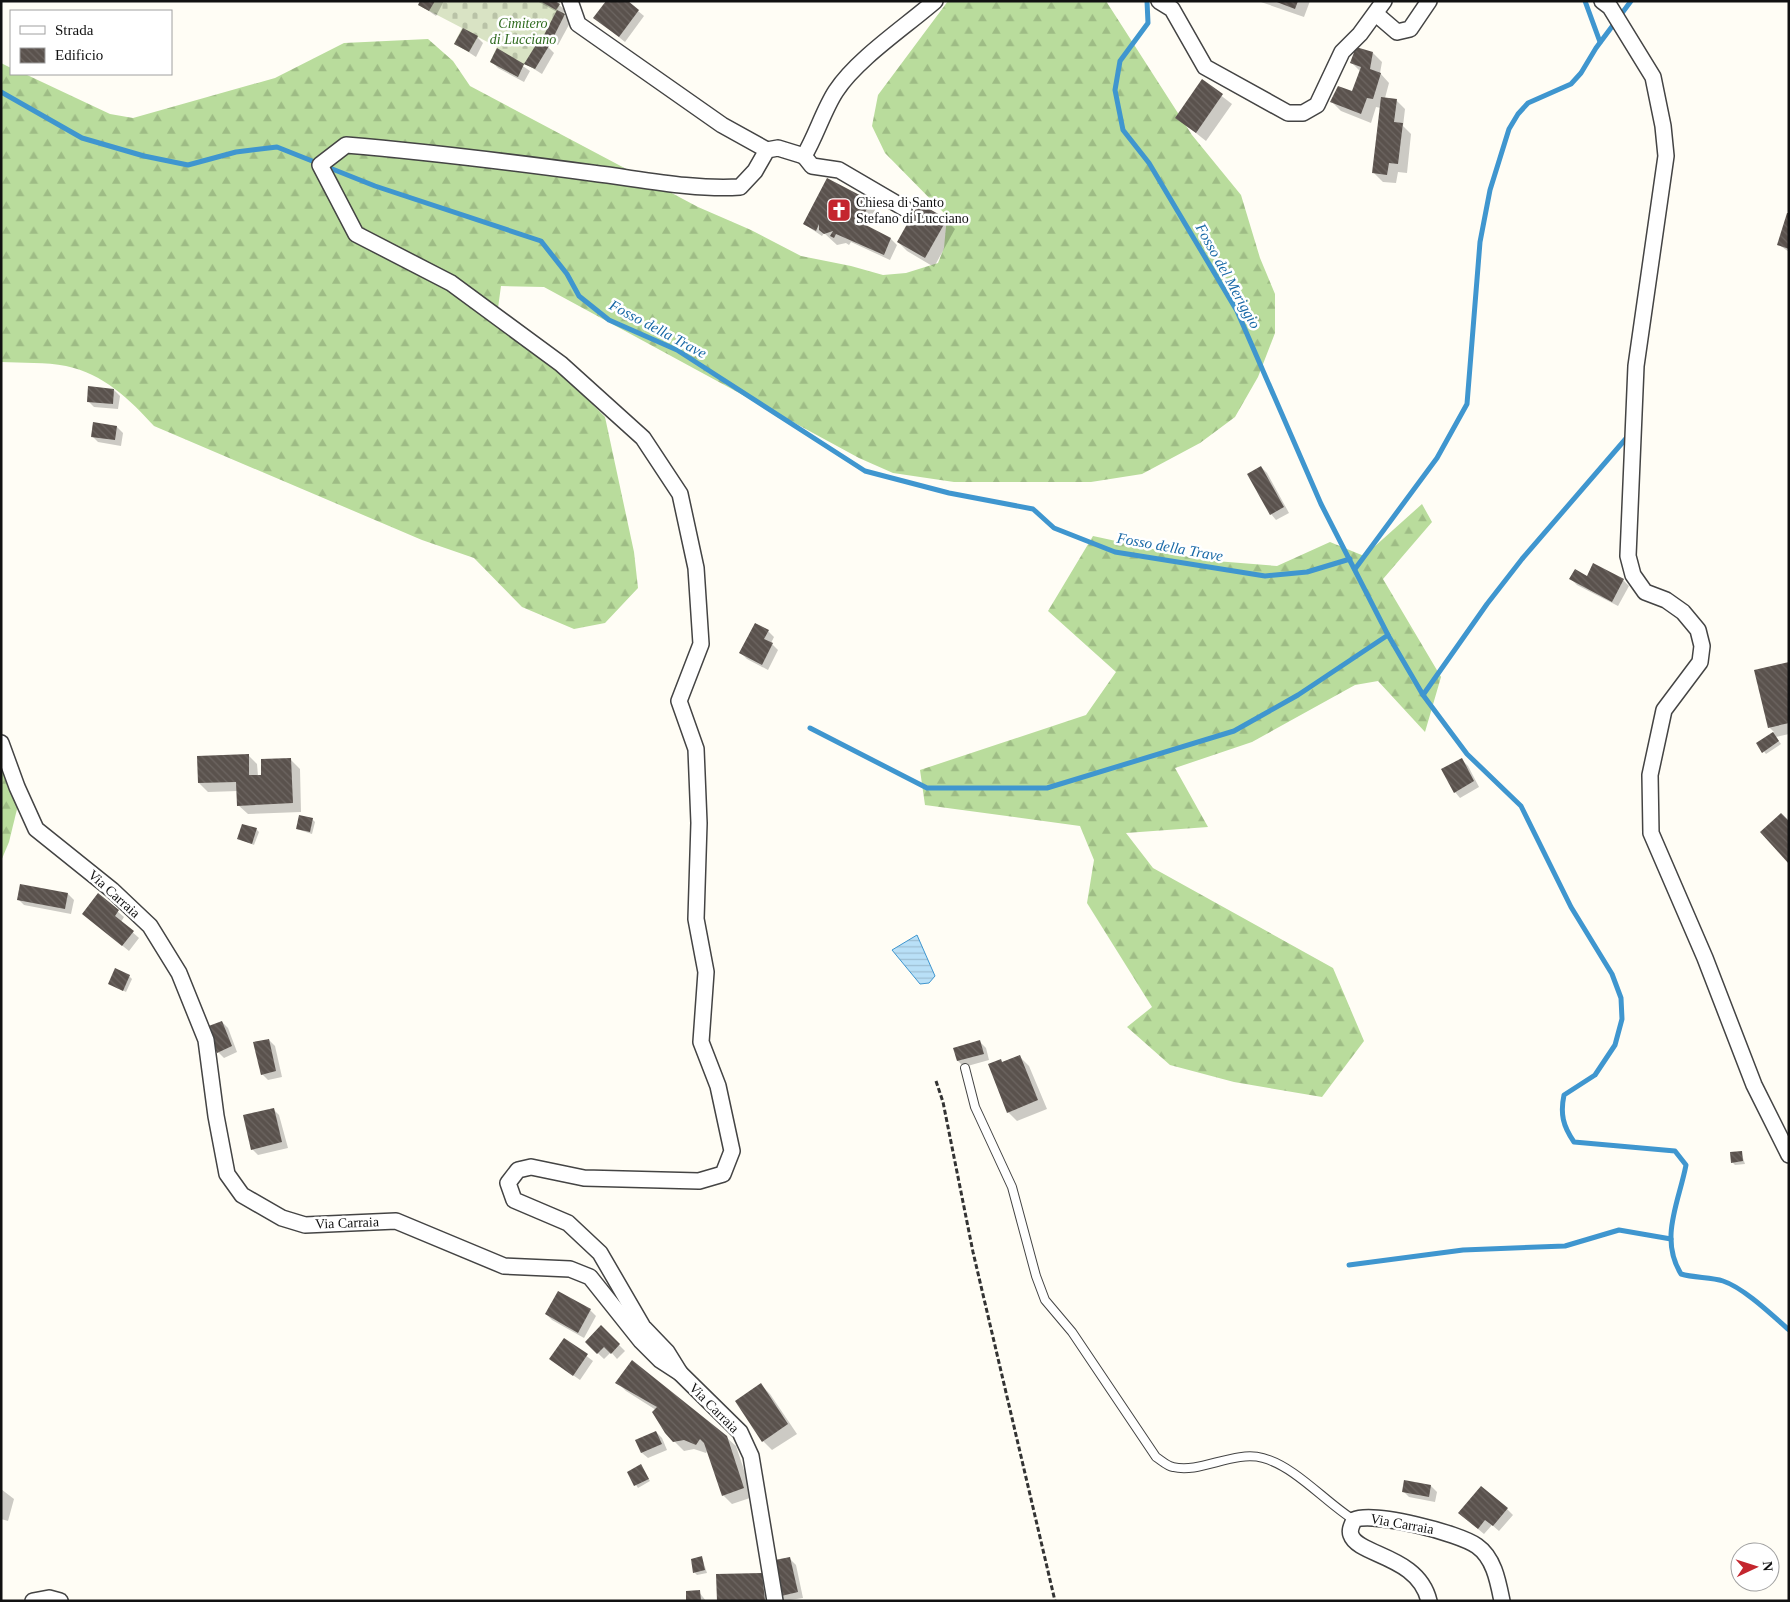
<svg xmlns="http://www.w3.org/2000/svg" width="1790" height="1602" font-family="Georgia,serif">
<defs>
<pattern id="forest-firs" width="22" height="20" patternUnits="userSpaceOnUse" patternTransform="scale(1.25)"><rect width="22" height="20" fill="#b9dc9c"/><path d="M5 1l3.5 6h-7zM16 11l3.5 6h-7z" fill="#9ebc85"/></pattern>
<pattern id="cemetery-stones" width="16" height="16" patternUnits="userSpaceOnUse" patternTransform="scale(1.25)"><rect width="16" height="16" fill="#d9e3c4"/><path d="M2 7V4a2 2 0 0 1 4 0v3zM10 15v-3a2 2 0 0 1 4 0v3z" fill="#b9c2a7"/></pattern>
<pattern id="water-rules" width="6" height="5" patternUnits="userSpaceOnUse" patternTransform="scale(1.25)"><rect width="6" height="5" fill="#b9e0f7"/><path d="M0 2.5h6" fill="none" stroke="#9ebfd3"/></pattern>
<pattern id="building-back-hatch" width="6" height="6" patternUnits="userSpaceOnUse" patternTransform="scale(1.25)"><rect width="6" height="6" fill="#5a524d"/><path d="M-1 5l2 2M0 0l6 6M5-1l2 2" fill="none" stroke="#6d6662"/></pattern>
</defs>
<rect width="100%" height="100%" fill="#fffdf5"/>
<!-- forest -->
<g fill="url(#forest-firs)">
<path d="M 948,1 L 1106,1 L 1192,135 L 1241,195 L 1260,258 L 1275,294 L 1275,333 L 1258,377 L 1235,417 L 1200,443 L 1142,474 L 1091,482 L 954,482 L 893,473 L 859,458 L 544,287 L 501,286 L 498,308 L 605,417 L 634,552 L 638,588 L 605,623 L 574,629 L 522,607 L 474,558 L 422,540 L 154,426 C 129,399 104,374 66,366 C 46,362 22,363 1,362 L 1,63 L 11,68 L 11,74 L 25,74 L 110,114 L 133,118 L 275,78 L 344,43 L 428,39 L 453,61 L 470,86 L 698,207 L 751,230 L 801,256 L 851,266 L 883,275 L 906,273 L 938,263 L 944,248 L 947,216 L 885,153 L 872,126 L 878,95 Z"/>
<path d="M 1422,504 L 1432,522 L 1383,579 L 1441,677 L 1425,732 L 1378,681 L 1355,685 L 1252,742 L 1175,768 L 1208,827 L 1126,833 L 1153,868 L 1333,968 L 1364,1041 L 1322,1097 L 1234,1082 L 1170,1065 L 1127,1027 L 1152,1007 L 1087,903 L 1094,860 L 1080,826 L 925,805 L 920,770 L 1086,715 L 1116,672 L 1048,611 L 1093,536 L 1203,560 L 1277,566 L 1330,542 L 1364,556 Z"/>
<path d="M 1,761 L 18,805 L 9,842 L 1,861 Z"/>
</g>
<!-- cemetery -->
<path fill="url(#cemetery-stones)" d="M 420,1 L 555,1 L 560,4 L 557,10 L 565,14 L 535,69 L 524,64 L 518,77 L 490,62 L 497,47 L 478,37 L 469,52 L 454,44 L 462,28 L 418,5 Z"/>
<!-- water -->
<path fill="url(#water-rules)" stroke="#3f96cf" d="M 917,935 L 935,976 L 929,983 L 920,984 L 892,950 Z"/>
<!-- shadow -->
<g fill="#0003">
<path d="M 421,1 L 444,1 L 436,16 L 420,5 Z"/>
<path d="M 537,1 L 553,1 L 559,5 L 565,10 L 563,14 L 571,21 L 558,45 L 545,35 L 557,12 Z"/>
<path d="M 1258,1 L 1310,1 L 1304,17 Z"/>
<path d="M 638,11 L 644,16 L 625,42 L 595,18 Z"/>
<path d="M 477,37 L 483,43 L 476,57 L 456,44 Z"/>
<path d="M 548,47 L 554,53 L 542,74 L 526,64 Z"/>
<path d="M 498,49 L 530,71 L 524,82 L 498,68 L 492,62 Z"/>
<path d="M 1373,53 L 1382,62 L 1380,73 L 1389,83 L 1385,98 L 1396,100 L 1405,109 L 1403,126 L 1411,134 L 1407,173 L 1398,172 L 1396,183 L 1383,182 L 1374,173 L 1381,108 L 1376,107 L 1371,123 L 1341,111 L 1332,102 L 1353,93 L 1361,72 L 1351,62 Z"/>
<path d="M 1202,81 L 1232,104 L 1206,141 L 1177,118 Z"/>
<path d="M 858,196 L 870,202 L 876,208 L 866,227 L 891,239 L 897,245 L 890,260 L 851,242 L 849,245 L 846,243 L 837,245 L 824,233 L 822,236 L 804,224 Z"/>
<path d="M 1789,215 L 1789,252 L 1778,244 Z"/>
<path d="M 946,220 L 955,229 L 934,267 L 907,251 L 898,242 Z"/>
<path d="M 114,390 L 120,396 L 118,409 L 94,407 L 88,401 Z"/>
<path d="M 94,424 L 117,427 L 123,433 L 121,446 L 98,442 L 92,436 Z"/>
<path d="M 1261,467 L 1267,473 L 1289,513 L 1276,520 L 1271,514 Z"/>
<path d="M 1588,577 L 1623,580 L 1629,586 L 1618,606 L 1577,585 L 1571,579 Z"/>
<path d="M 768,631 L 774,637 L 771,643 L 778,650 L 768,670 L 747,659 L 741,653 Z"/>
<path d="M 1789,663 L 1789,734 L 1776,737 L 1781,744 L 1766,754 L 1758,744 L 1774,732 L 1769,727 Z"/>
<path d="M 248,755 L 257,764 L 258,776 L 263,776 L 290,759 L 300,769 L 301,812 L 248,814 L 238,805 L 238,791 L 208,792 L 199,783 Z"/>
<path d="M 1462,760 L 1468,766 L 1479,787 L 1460,798 L 1455,792 Z"/>
<path d="M 312,819 L 315,822 L 312,834 L 297,829 Z"/>
<path d="M 256,829 L 259,832 L 254,845 L 239,839 Z"/>
<path d="M 68,894 L 74,900 L 71,914 L 24,905 L 18,899 Z"/>
<path d="M 98,895 L 124,917 L 121,922 L 139,938 L 129,951 L 83,914 Z"/>
<path d="M 129,976 L 132,979 L 126,992 L 110,984 Z"/>
<path d="M 222,1022 L 228,1028 L 237,1052 L 224,1058 L 218,1052 Z"/>
<path d="M 269,1040 L 275,1046 L 282,1077 L 268,1080 L 262,1074 Z"/>
<path d="M 980,1042 L 986,1048 L 989,1060 L 964,1067 L 958,1061 L 955,1048 Z"/>
<path d="M 1020,1057 L 1029,1066 L 1047,1109 L 1017,1121 L 1008,1112 L 1000,1060 L 1003,1063 Z"/>
<path d="M 273,1109 L 279,1115 L 288,1148 L 258,1155 L 252,1149 Z"/>
<path d="M 1741,1152 L 1745,1164 L 1735,1165 L 1732,1162 Z"/>
<path d="M 590,1310 L 596,1316 L 584,1338 L 552,1320 L 546,1314 Z"/>
<path d="M 601,1327 L 625,1351 L 617,1359 L 611,1352 L 604,1359 L 586,1342 Z"/>
<path d="M 564,1339 L 593,1361 L 580,1380 L 557,1364 Z"/>
<path d="M 617,1382 L 726,1437 L 736,1446 L 753,1497 L 732,1504 L 723,1495 L 708,1450 L 706,1453 L 694,1449 L 684,1451 L 666,1433 L 656,1410 L 626,1391 Z"/>
<path d="M 761,1385 L 770,1394 L 797,1434 L 772,1450 L 763,1441 Z"/>
<path d="M 656,1432 L 662,1438 L 667,1450 L 648,1458 L 642,1453 L 637,1441 Z"/>
<path d="M 641,1466 L 650,1481 L 638,1488 L 628,1473 Z"/>
<path d="M 1431,1486 L 1437,1492 L 1435,1502 L 1409,1497 L 1403,1491 Z"/>
<path d="M 1,1489 L 14,1499 L 8,1521 L 1,1519 Z"/>
<path d="M 1507,1509 L 1513,1515 L 1499,1531 L 1492,1525 L 1484,1534 L 1466,1519 Z"/>
<path d="M 702,1558 L 707,1573 L 697,1575 L 694,1572 Z"/>
<path d="M 790,1559 L 796,1565 L 803,1598 L 783,1601 L 778,1596 Z"/>
<path d="M 761,1574 L 771,1583 L 774,1601 L 719,1601 Z"/>
<path d="M 699,1592 L 706,1601 L 687,1601 Z"/>
</g>
<g fill="none" stroke-linecap="round" stroke-linejoin="round">
<!-- stream -->
<g stroke="#3f96cf" stroke-width="5">
<path d="M 1147,1 L 1148,23 L 1120,61 L 1115,90 L 1123,130 L 1149,163 L 1237,311 L 1321,504 L 1388,635 L 1423,695 L 1467,754 L 1521,806 L 1571,907 L 1612,974 L 1621,998 L 1622,1019 L 1615,1045 L 1595,1075 L 1564,1095 C 1560,1114 1563,1126 1574,1142 L 1675,1151 L 1686,1165 C 1679,1202 1659,1238 1681,1274 C 1694,1278 1711,1277 1723,1281 C 1744,1288 1772,1315 1789,1330"/>
<path d="M 1585,1 L 1600,42"/>
<path d="M 1,92 L 82,138 L 144,156 L 188,165 L 236,152 L 277,147 L 375,186 L 541,241 L 567,274 L 579,296 L 609,320 L 677,350 L 865,471 L 949,493 L 1033,509 L 1054,528 L 1115,552 L 1265,576 L 1307,572 L 1350,559"/>
<path d="M 1355,569 L 1437,458 L 1467,404 L 1480,242 L 1490,190 L 1509,129 L 1518,114 L 1528,103 L 1571,84 L 1581,73 L 1596,48 L 1631,1"/>
<path d="M 1423,695 L 1487,604 L 1522,559 L 1629,435"/>
<path d="M 810,728 L 927,788 L 1047,788 L 1234,731 L 1298,695 L 1388,635"/>
<path d="M 1349,1265 L 1463,1250 L 1565,1246 L 1619,1230 L 1671,1239"/>
</g>
</g>
<!-- building -->
<g fill="url(#building-back-hatch)">
<path d="M 420,1 L 435,1 L 429,11 L 418,5 Z"/>
<path d="M 540,1 L 555,1 L 560,4 L 556,10 Z"/>
<path d="M 606,1 L 628,1 L 639,10 L 619,37 L 593,18 Z"/>
<path d="M 1274,1 L 1298,1 L 1295,9 Z"/>
<path d="M 557,10 L 565,14 L 552,40 L 544,35 Z"/>
<path d="M 463,28 L 478,36 L 469,52 L 454,44 Z"/>
<path d="M 539,40 L 549,46 L 535,69 L 524,64 Z"/>
<path d="M 1356,47 L 1373,52 L 1370,69 L 1381,73 L 1373,99 L 1367,98 L 1361,114 L 1330,102 L 1338,86 L 1352,91 L 1361,67 L 1350,63 Z"/>
<path d="M 497,48 L 524,64 L 518,77 L 490,62 Z"/>
<path d="M 1202,79 L 1223,94 L 1196,133 L 1175,118 Z"/>
<path d="M 1381,97 L 1397,99 L 1394,122 L 1403,123 L 1398,164 L 1389,163 L 1387,175 L 1372,173 Z"/>
<path d="M 827,178 L 871,201 L 860,222 L 891,238 L 884,255 L 836,234 L 834,238 L 830,236 L 833,231 L 824,234 L 819,230 L 819,224 L 816,231 L 803,224 Z"/>
<path d="M 919,203 L 947,219 L 925,258 L 897,242 Z"/>
<path d="M 1787,213 L 1789,213 L 1789,249 L 1777,245 Z"/>
<path d="M 88,386 L 114,389 L 113,404 L 87,402 Z"/>
<path d="M 93,422 L 117,426 L 115,440 L 91,437 Z"/>
<path d="M 1261,466 L 1284,507 L 1270,515 L 1247,474 Z"/>
<path d="M 1593,563 L 1624,579 L 1612,602 L 1569,579 L 1575,569 L 1587,576 Z"/>
<path d="M 755,623 L 769,630 L 764,639 L 773,643 L 762,665 L 739,653 Z"/>
<path d="M 1789,662 L 1789,723 L 1768,728 L 1754,670 Z"/>
<path d="M 1773,732 L 1779,741 L 1762,753 L 1756,743 Z"/>
<path d="M 249,754 L 249,775 L 261,775 L 261,759 L 291,758 L 293,803 L 237,806 L 236,782 L 198,783 L 197,756 Z"/>
<path d="M 1462,758 L 1474,781 L 1454,793 L 1441,769 Z"/>
<path d="M 1781,813 L 1789,821 L 1789,864 L 1760,832 Z"/>
<path d="M 299,815 L 313,818 L 310,832 L 296,829 Z"/>
<path d="M 242,824 L 257,828 L 252,844 L 237,839 Z"/>
<path d="M 20,884 L 68,893 L 65,909 L 17,900 Z"/>
<path d="M 98,893 L 119,910 L 115,916 L 134,931 L 122,946 L 82,914 Z"/>
<path d="M 115,968 L 130,975 L 123,991 L 108,984 Z"/>
<path d="M 222,1021 L 232,1046 L 217,1053 L 206,1027 Z"/>
<path d="M 269,1039 L 276,1071 L 261,1075 L 253,1042 Z"/>
<path d="M 980,1040 L 984,1054 L 957,1061 L 953,1048 Z"/>
<path d="M 1020,1055 L 1038,1100 L 1007,1113 L 988,1064 L 1001,1059 L 1002,1062 Z"/>
<path d="M 274,1108 L 282,1142 L 251,1150 L 243,1115 Z"/>
<path d="M 1742,1151 L 1743,1161 L 1731,1163 L 1730,1152 Z"/>
<path d="M 558,1291 L 591,1309 L 578,1333 L 545,1314 Z"/>
<path d="M 601,1325 L 620,1344 L 611,1354 L 604,1347 L 597,1354 L 585,1342 Z"/>
<path d="M 564,1338 L 588,1354 L 573,1376 L 549,1359 Z"/>
<path d="M 632,1360 L 727,1436 L 744,1488 L 722,1496 L 704,1443 L 700,1439 L 696,1445 L 684,1440 L 673,1442 L 665,1433 L 652,1412 L 657,1407 L 615,1383 Z"/>
<path d="M 761,1383 L 788,1424 L 762,1442 L 735,1401 Z"/>
<path d="M 656,1431 L 662,1444 L 641,1453 L 635,1440 Z"/>
<path d="M 641,1464 L 649,1479 L 634,1486 L 627,1472 Z"/>
<path d="M 1404,1480 L 1431,1485 L 1429,1497 L 1402,1492 Z"/>
<path d="M 1481,1486 L 1508,1508 L 1493,1526 L 1485,1520 L 1478,1529 L 1458,1513 Z"/>
<path d="M 702,1556 L 705,1570 L 693,1573 L 691,1559 Z"/>
<path d="M 790,1557 L 798,1592 L 777,1597 L 770,1561 Z"/>
<path d="M 762,1573 L 765,1601 L 717,1601 L 716,1574 Z"/>
<path d="M 700,1590 L 701,1601 L 686,1601 L 686,1591 Z"/>
</g>
<g fill="none" stroke-linecap="round" stroke-linejoin="round">
<!-- lane casing -->
<g stroke="#444" stroke-width="10">
<path id="lane" d="M 965,1068 L 975,1107 L 1012,1187 L 1036,1276 L 1045,1300 L 1072,1332 L 1156,1457 C 1161,1460 1167,1466 1173,1467 C 1200,1474 1234,1450 1263,1458 C 1296,1467 1325,1502 1354,1520"/>
</g>
<!-- street casing -->
<g stroke="#444" stroke-width="18">
<g id="street">
<path d="M 570,1 L 578,24 L 722,125 L 767,150"/>
<path d="M 1159,1 L 1172,9 L 1205,67 L 1288,113 L 1303,113 L 1317,105 L 1342,52 L 1360,34 L 1384,1"/>
<path d="M 1602,1 L 1610,7 L 1653,77 L 1663,126 L 1666,156 L 1636,366 L 1628,556 L 1633,575 L 1645,592 L 1666,600 L 1683,612 L 1698,630 L 1702,646 L 1700,662 L 1664,710 L 1650,775 L 1651,833 L 1705,958 L 1754,1085 L 1789,1155"/>
<path d="M 1376,14 L 1397,32 L 1410,29 L 1429,1"/>
<path d="M 804,156 L 812,166 L 839,170 L 904,208"/>
<path d="M 1,743 L 17,787 L 36,829 L 112,890 L 150,926 L 179,973 L 206,1040 L 216,1116 L 227,1174 L 242,1195 L 282,1218 L 305,1225 L 396,1221 L 504,1266 L 570,1269 L 590,1277 L 641,1341 L 660,1360 L 680,1373 L 740,1432 L 751,1456 L 775,1601"/>
<path d="M 680,1373 L 667,1352 L 643,1327 L 600,1253 L 568,1223 L 514,1200 L 508,1183 L 518,1170 L 531,1167 L 584,1178 L 699,1181 L 723,1174 L 732,1151 L 718,1086 L 701,1042 L 706,972 L 696,919 L 699,823 L 696,749 L 679,701 L 701,644 L 696,568 L 680,494 L 643,438 L 561,364 L 451,283 L 356,234 L 320,165 L 346,145 C 429,152 510,162 592,173 C 641,179 692,190 740,187 L 755,171 L 767,150 L 778,148 L 804,156 C 816,136 824,109 836,91 C 857,59 905,27 935,1"/>
<path d="M 33,1601 L 49,1598 L 60,1601"/>
<path d="M 1429,1601 C 1418,1555 1358,1556 1351,1535 C 1349,1530 1352,1525 1354,1520 C 1373,1511 1459,1533 1477,1546 C 1494,1558 1498,1581 1502,1601"/>
</g>
</g>
<!-- path -->
<path stroke="#333" stroke-width="3" stroke-dasharray="5 2.5" stroke-linecap="butt" d="M 936,1081 L 943,1102 L 973,1252 L 1055,1601"/>
<!-- lane -->
<use href="#lane" stroke="#fff" stroke-width="8"/>
<!-- street -->
<use href="#street" stroke="#fff" stroke-width="15"/>
</g>
<!-- icons -->
<defs>
<g id="church-square" transform="scale(1.25)"><rect x="-9" y="-9" width="18" height="18" rx="4" fill="#c4262e" stroke="#fff"/><path d="M-1.2-6h2.4v3.5h3.3v2.4h-3.3V6h-2.4V-.1h-3.3v-2.4h3.3Z" fill="#fff"/></g>
</defs>
<g fill-rule="evenodd">
<use href="#church-square" x="839" y="210"/>
</g>
<g text-anchor="middle" dominant-baseline="central" stroke-width="5" stroke-linejoin="round" paint-order="stroke">
<!-- park labels -->
<g font-size="14" font-style="italic" fill="#2f6b1f" stroke="#fff">
<text x="523" y="23">Cimitero<tspan x="523" dy="16">di Lucciano</tspan></text>
</g>
<!-- poi labels -->
<g font-size="14" fill="#111" stroke="#fff" text-anchor="start">
<text x="856" y="202">Chiesa di Santo<tspan x="856" dy="16">Stefano di Lucciano</tspan></text>
</g>
<!-- street labels -->
<g font-size="14" fill="#111" stroke="#fff">
<text transform="translate(114 894) rotate(42)">Via Carraia</text>
<text transform="translate(347 1223) rotate(-2)">Via Carraia</text>
<text transform="translate(714 1408) rotate(45)">Via Carraia</text>
<text transform="translate(1402 1524) rotate(10)">Via Carraia</text>
</g>
<!-- water labels -->
<g font-size="15" font-style="italic" fill="#1768a6" stroke="#fff">
<text transform="translate(1228 276) rotate(61)">Fosso del Meriggio</text>
<text transform="translate(658 329) rotate(28)">Fosso della Trave</text>
<text transform="translate(1170 547) rotate(10)">Fosso della Trave</text>
</g>
</g>
<!-- border -->
<rect width="1790" height="1602" fill="none" stroke="#111111" stroke-width="5"/>
<!-- legend -->
<rect x="10" y="10" width="162" height="65" fill="#ffffff" stroke="#a0a0a0"/>
<rect x="20" y="26" width="25" height="8" fill="#ffffff" stroke="#a0a0a0"/>
<text x="55" y="35" font-size="15" fill="#111111">Strada</text>
<rect x="20" y="48" width="25" height="15" fill="url(#building-back-hatch)" stroke="#a0a0a0"/>
<text x="55" y="60" font-size="15" fill="#111111">Edificio</text>
<!-- north arrow -->
<g transform="translate(1755 1567) rotate(86)"><circle r="24" fill="#ffffff" stroke="#a0a0a0"/>
<path d="M0-4L9 19L0 12L-9 19Z" fill="#c4262e"/>
<text y="-8" font-size="14" font-weight="bold" text-anchor="middle" fill="#111111">N</text>
</g>
</svg>
